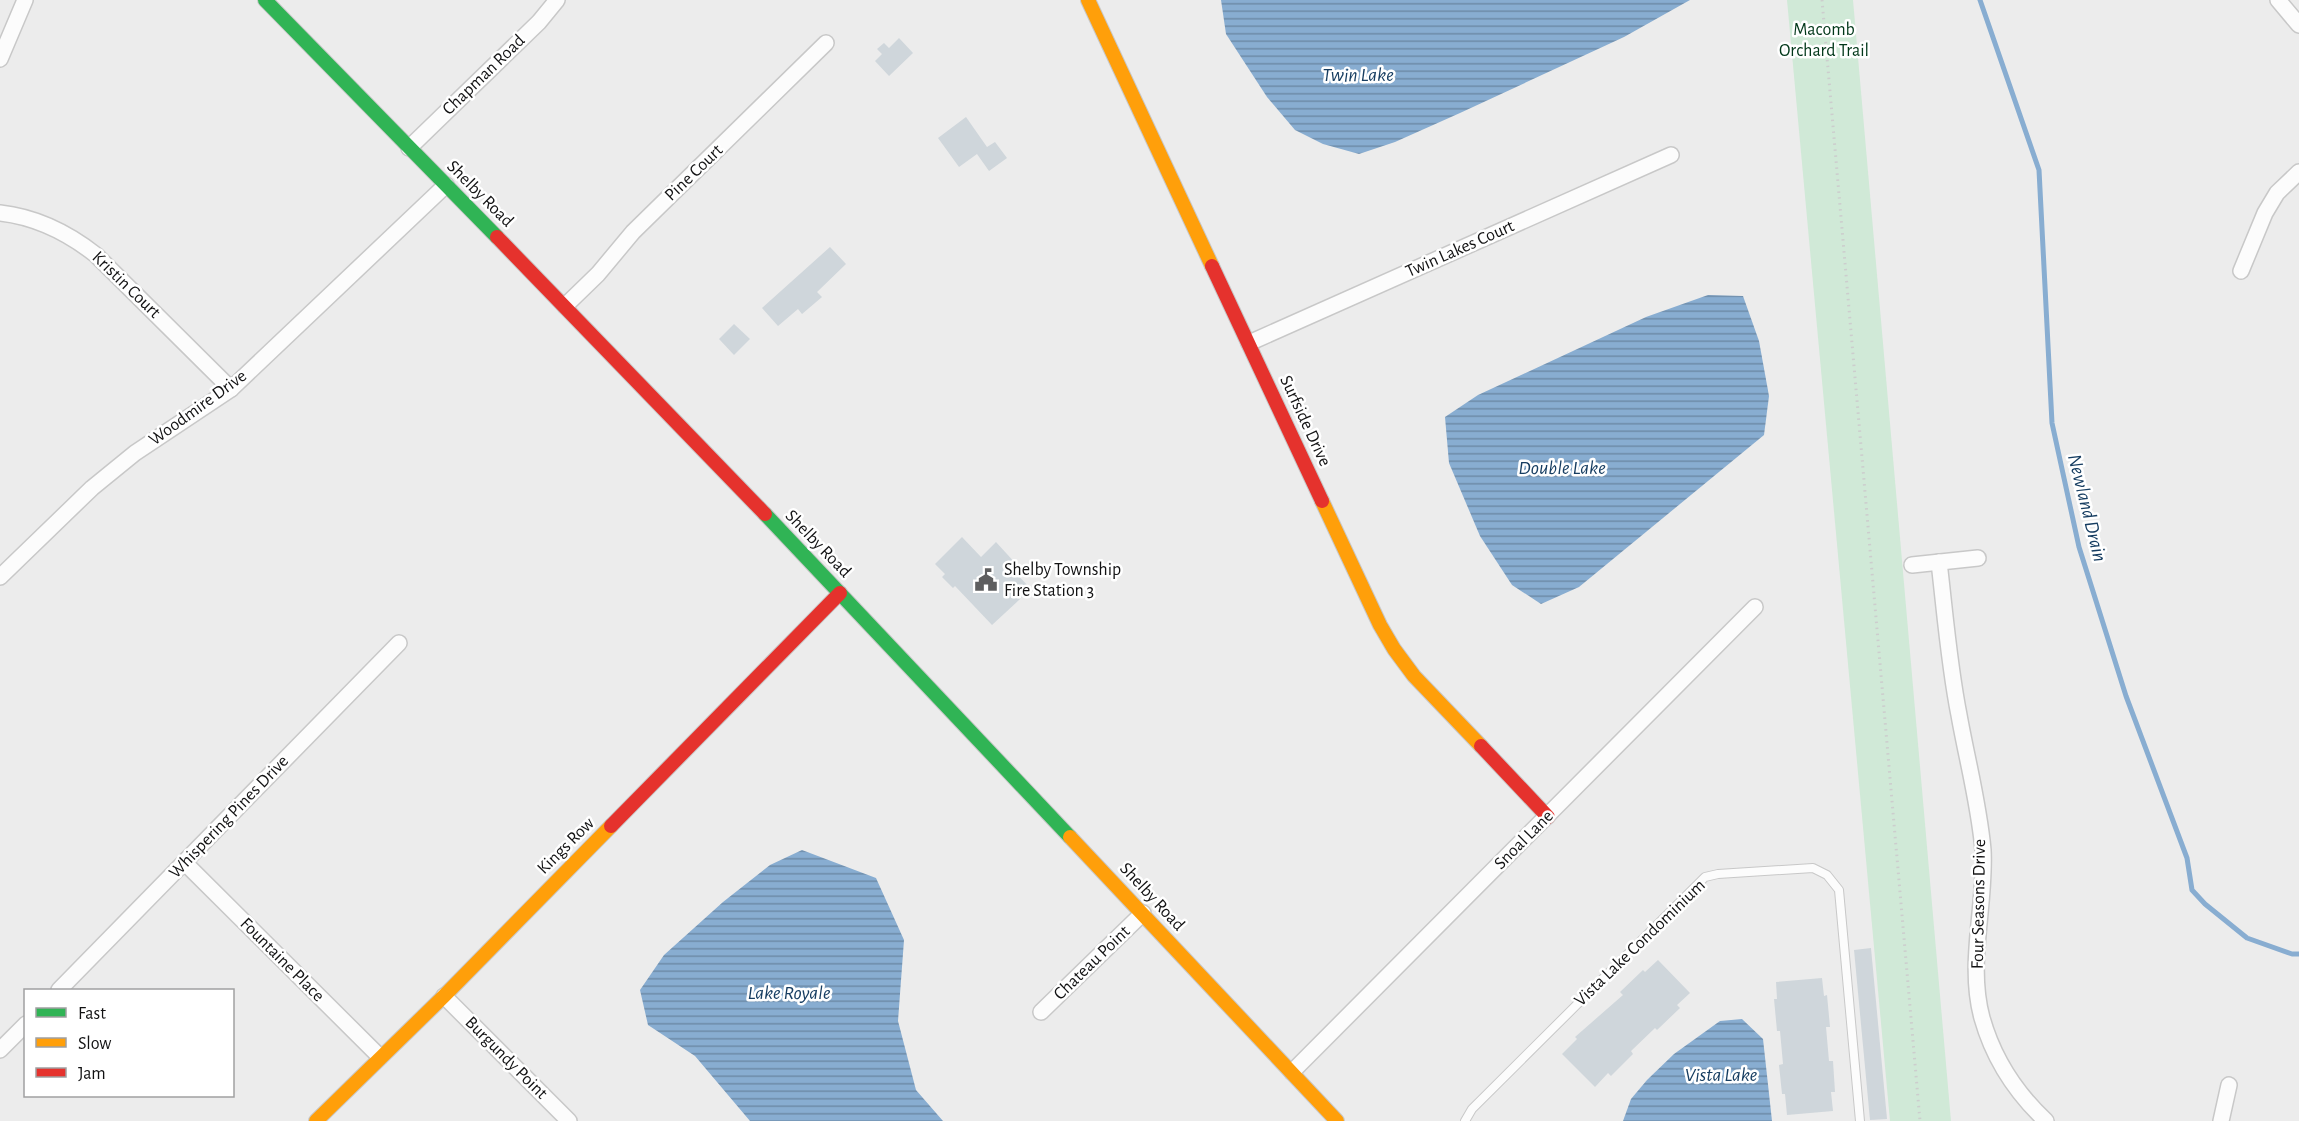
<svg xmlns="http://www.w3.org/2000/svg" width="2299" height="1121" font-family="'Alegreya Sans',sans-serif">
<defs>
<pattern id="water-rules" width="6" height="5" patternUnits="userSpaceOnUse" patternTransform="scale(1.5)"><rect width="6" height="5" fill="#88add1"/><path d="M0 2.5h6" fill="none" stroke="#6e8ba8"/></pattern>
</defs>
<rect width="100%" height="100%" fill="#ececec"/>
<!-- park -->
<path fill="#d0e9d7" d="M 1787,0 L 1853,0 L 1951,1121 L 1890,1121 Z"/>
<!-- water -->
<g fill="url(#water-rules)">
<path d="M 1221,0 L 1690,0 L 1624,37 L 1460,113 L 1395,142 L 1359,154 L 1323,144 L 1295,130 L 1267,97 L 1226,34 Z"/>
<path d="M 1708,295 L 1743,296 L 1759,341 L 1769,396 L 1764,435 L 1579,587 L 1541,604 L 1512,585 L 1480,536 L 1449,463 L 1445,417 L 1478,395 L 1646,317 Z"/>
<path d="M 802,850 L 876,878 L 904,940 L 898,1021 L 916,1090 L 943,1121 L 750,1121 L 695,1056 L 648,1025 L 640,990 L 664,955 L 723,902 L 770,865 Z"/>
<path d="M 1742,1019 L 1763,1039 L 1772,1121 L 1623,1121 L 1631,1099 L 1647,1080 L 1674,1054 L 1720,1021 Z"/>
</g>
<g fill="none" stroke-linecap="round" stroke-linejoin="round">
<!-- stream -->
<path stroke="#88add1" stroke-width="5" d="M 1980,0 L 2039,170 L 2052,423 L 2079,547 L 2126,696 L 2187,858 L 2192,890 L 2205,904 L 2247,938 L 2292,954 L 2299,954"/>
</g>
<!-- building -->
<g fill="#cfd6db">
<path d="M 899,38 L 913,53 L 889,76 L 875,61 L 882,54 L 877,49 L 884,43 L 889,48 Z"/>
<path d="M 966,117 L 987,147 L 995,142 L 1007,158 L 989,171 L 977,154 L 959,167 L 938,138 Z"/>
<path d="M 830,247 L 846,264 L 817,292 L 822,297 L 802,314 L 798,309 L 778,326 L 762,308 Z"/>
<path d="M 734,324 L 750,339 L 734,355 L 719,339 Z"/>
<path d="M 962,537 L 981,557 L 996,542 L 1017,565 L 1012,569 L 1031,589 L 992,625 L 955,586 L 953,588 L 942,577 L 945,574 L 935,564 Z"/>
<path d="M 1871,948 L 1887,1119 L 1870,1120 L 1854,950 Z"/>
<path d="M 1658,960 L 1690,993 L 1677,1005 L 1680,1008 L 1657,1030 L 1655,1028 L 1631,1051 L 1633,1054 L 1611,1076 L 1608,1073 L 1595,1087 L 1562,1054 L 1577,1039 L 1575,1037 L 1623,995 L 1620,992 L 1643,970 L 1645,972 Z"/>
<path d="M 1822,978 L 1824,996 L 1827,995 L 1830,1027 L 1826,1027 L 1829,1061 L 1833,1061 L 1835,1092 L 1831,1092 L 1833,1111 L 1787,1115 L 1785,1094 L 1782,1094 L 1779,1065 L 1783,1064 L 1780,1031 L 1777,1031 L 1774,999 L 1777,999 L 1776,982 Z"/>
</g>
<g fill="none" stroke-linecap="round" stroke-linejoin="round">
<!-- lane casing -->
<g stroke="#c8c8c8" stroke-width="10">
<path id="lane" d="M 1465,1121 L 1472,1109 L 1705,877 L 1718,874 L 1813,868 L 1827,875 L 1839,890 L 1860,1121"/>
</g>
<!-- street casing -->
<g stroke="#c8c8c8" stroke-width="18">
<g id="street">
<path d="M 2278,0 L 2299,25"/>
<path d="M 0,59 L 25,0"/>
<path d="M 409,148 L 539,22 L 557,0"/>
<path d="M 0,213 C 36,217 68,233 96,255 L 231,389"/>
<path d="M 2241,271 L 2265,213 L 2277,193 L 2299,172"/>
<path d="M 565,306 L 598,274 L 633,232 L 826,43"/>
<path d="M 1249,343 L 1671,155"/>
<path d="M 1939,562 C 1945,613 1949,665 1959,715 C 1967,760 1979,804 1983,850 C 1986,905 1967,963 1982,1018 C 1993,1057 2016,1093 2046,1121"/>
<path d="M 1912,565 L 1978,558"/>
<path d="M 0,577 L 92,488 L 135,453 L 231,389 L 446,185"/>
<path d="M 185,863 L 380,1057"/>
<path d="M 59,990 L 399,643"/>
<path d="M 444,996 L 569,1121"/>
<path d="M 1041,1012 L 1143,913"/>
<path d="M 0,1050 L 26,1024"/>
<path d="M 1292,1072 L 1755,607"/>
<path d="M 2221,1121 L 2229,1085"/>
</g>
</g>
<!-- fast casing -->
<g stroke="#c8c8c8" stroke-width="16">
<g id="fast">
<path d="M 265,0 L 497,237"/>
<path d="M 765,514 L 1070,837"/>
</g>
</g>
<!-- slow casing -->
<g stroke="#c8c8c8" stroke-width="16">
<g id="slow">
<path d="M 1088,0 L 1212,266"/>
<path d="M 1322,501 L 1380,625 L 1394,649 L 1414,676 L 1481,746"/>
<path d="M 1070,837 L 1337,1121"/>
<path d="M 316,1121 L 444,996 L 611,826"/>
</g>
</g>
<!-- jam casing -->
<g stroke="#c8c8c8" stroke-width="16">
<g id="jam">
<path d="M 497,237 L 765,514"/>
<path d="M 1212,266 L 1322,501"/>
<path d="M 1481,746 L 1548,817"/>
<path d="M 611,826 L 840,593"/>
</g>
</g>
<!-- path -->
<path stroke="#cccdcd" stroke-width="3" stroke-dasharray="1.5 4.5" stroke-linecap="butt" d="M 1822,0 L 1920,1121"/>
<!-- lane -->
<use href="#lane" stroke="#fcfcfc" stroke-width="8"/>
<!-- street -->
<use href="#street" stroke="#fcfcfc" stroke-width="15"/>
<!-- fast -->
<use href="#fast" stroke="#30b455" stroke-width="14"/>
<!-- slow -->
<use href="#slow" stroke="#ff9f0a" stroke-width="14"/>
<!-- jam -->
<use href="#jam" stroke="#e5322d" stroke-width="14"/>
</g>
<!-- icons -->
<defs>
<g id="civic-bare" transform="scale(1.8)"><path d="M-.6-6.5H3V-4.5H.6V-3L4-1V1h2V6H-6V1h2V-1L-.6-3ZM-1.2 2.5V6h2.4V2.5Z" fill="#5e5e5f" stroke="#fff" stroke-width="2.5" paint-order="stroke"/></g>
</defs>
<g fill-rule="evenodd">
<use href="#civic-bare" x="986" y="580"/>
</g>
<g text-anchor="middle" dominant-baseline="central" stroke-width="5" stroke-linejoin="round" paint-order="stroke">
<!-- park labels -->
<g font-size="18" fill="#013719" stroke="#fff">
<text x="1824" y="30">Macomb<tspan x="1824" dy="21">Orchard Trail</tspan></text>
</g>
<!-- street labels -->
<g font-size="18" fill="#121213" stroke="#fff">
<text transform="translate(484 75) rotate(-44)">Chapman Road</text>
<text transform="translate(694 173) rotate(-44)">Pine Court</text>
<text transform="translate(480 194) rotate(45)">Shelby Road</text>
<text transform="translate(1460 249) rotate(-24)">Twin Lakes Court</text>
<text transform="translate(126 285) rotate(44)">Kristin Court</text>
<text transform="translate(198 408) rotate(-36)">Woodmire Drive</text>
<text transform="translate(1305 421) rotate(65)">Surfside Drive</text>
<text transform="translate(818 544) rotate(46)">Shelby Road</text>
<text transform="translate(229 817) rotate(-46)">Whispering Pines Drive</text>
<text transform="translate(1524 840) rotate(-45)">Snoal Lane</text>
<text transform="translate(566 846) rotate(-45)">Kings Row</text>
<text transform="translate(1152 897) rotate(47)">Shelby Road</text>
<text transform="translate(1979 904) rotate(-89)">Four Seasons Drive</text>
<text transform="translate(1640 943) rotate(-44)">Vista Lake Condominium</text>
<text transform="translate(282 960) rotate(45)">Fountaine Place</text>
<text transform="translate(1092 963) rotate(-44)">Chateau Point</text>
<text transform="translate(506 1058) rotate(45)">Burgundy Point</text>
</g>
<!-- poi labels -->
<g font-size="18" fill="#121213" stroke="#fff" text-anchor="start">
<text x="1004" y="570">Shelby Township<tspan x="1004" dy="21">Fire Station 3</tspan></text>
</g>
<!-- water labels -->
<g font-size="20" font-style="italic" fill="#163d61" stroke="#fff">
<text x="1358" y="75">Twin Lake</text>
<text x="1562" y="468">Double Lake</text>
<text transform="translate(2087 508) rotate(76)">Newland Drain</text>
<text x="789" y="993">Lake Royale</text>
<text x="1721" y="1075">Vista Lake</text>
</g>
</g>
<!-- legend -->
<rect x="24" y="989" width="210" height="108" fill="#ffffff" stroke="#a0a0a1" stroke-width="1.5"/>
<rect x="36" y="1008" width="30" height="9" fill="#30b455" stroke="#a0a0a1" stroke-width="1.5"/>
<text x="78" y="1019" font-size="18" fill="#121213">Fast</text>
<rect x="36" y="1038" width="30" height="9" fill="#ff9f0a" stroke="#a0a0a1" stroke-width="1.5"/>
<text x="78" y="1049" font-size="18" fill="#121213">Slow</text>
<rect x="36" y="1068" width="30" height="9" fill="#e5322d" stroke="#a0a0a1" stroke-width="1.5"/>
<text x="78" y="1079" font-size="18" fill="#121213">Jam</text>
</svg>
